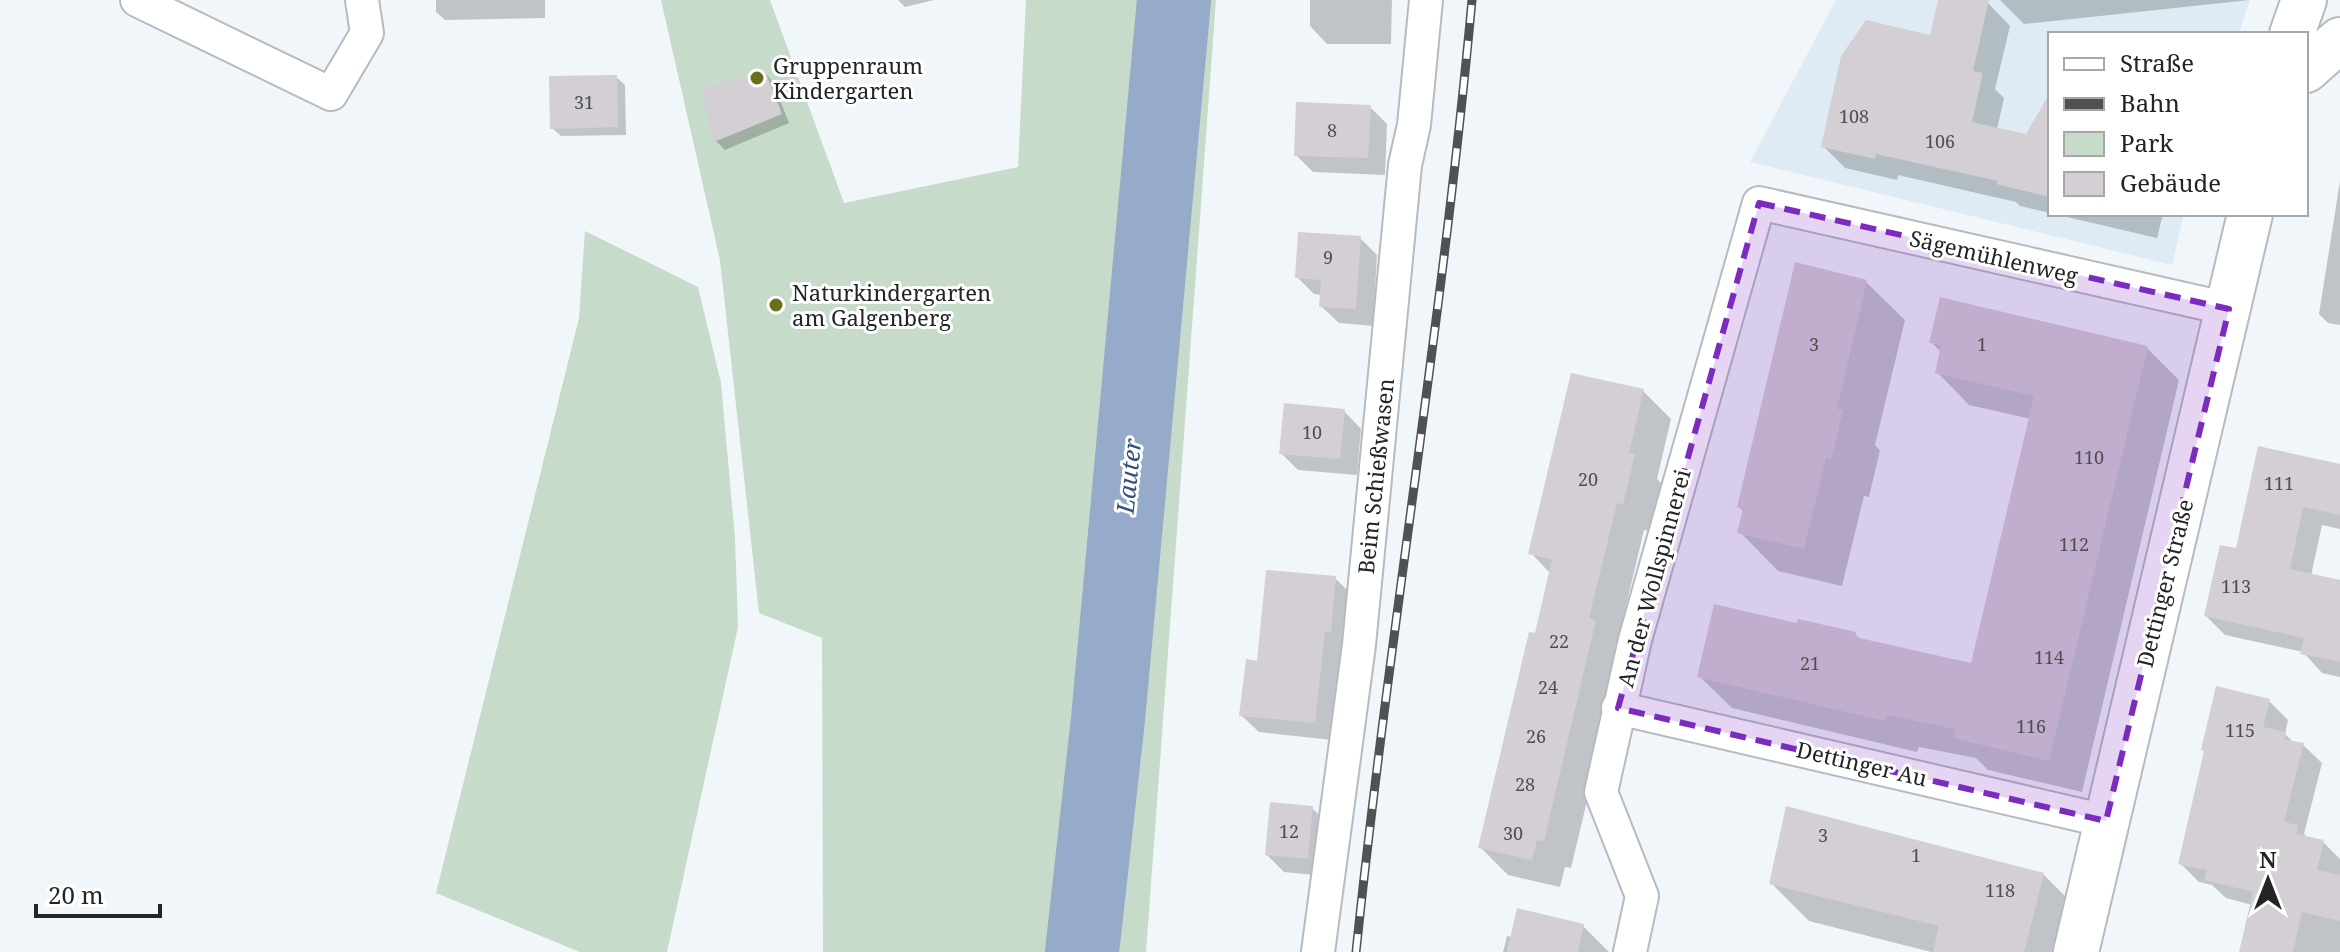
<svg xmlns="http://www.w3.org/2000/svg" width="2340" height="952" font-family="'Noto Serif',serif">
<rect width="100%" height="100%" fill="#f1f6fa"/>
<!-- built -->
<path fill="#dfebf4" d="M 1836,0 L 2250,0 L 2239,34 L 2050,34 L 2050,214 L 2184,214 L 2172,265 L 1750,162 Z"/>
<!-- green -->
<g fill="#c7dbca">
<path d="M 661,0 L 770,0 L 844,203 L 1018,167 L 1026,0 L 1216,0 L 1146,952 L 823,952 L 822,638 L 759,613 L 720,260 Z"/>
<path d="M 585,231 L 698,287 L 721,383 L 735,538 L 738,627 L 667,952 L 580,952 L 436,893 L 579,318 Z"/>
</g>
<!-- shadow -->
<g fill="#0003">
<path d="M 436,0 L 545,0 L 545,18 L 445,20 L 436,12 Z"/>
<path d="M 898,0 L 934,0 L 905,7 Z"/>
<path d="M 1310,0 L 1392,0 L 1391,44 L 1327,44 L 1310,26 Z"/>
<path d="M 1940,0 L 1973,0 L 1988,3 L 2010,26 L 1995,89 L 2004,98 L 1997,129 L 2027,136 L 2050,135 L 2050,213 L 2020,206 L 2016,202 L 1898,175 L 1897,180 L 1845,168 L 1823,146 L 1932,37 Z"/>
<path d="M 2000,0 L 2250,0 L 2024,24 Z"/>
<path d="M 765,73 L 773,82 L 789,123 L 725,150 L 716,141 L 703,89 Z"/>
<path d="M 616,77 L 625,85 L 626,135 L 561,136 L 552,128 Z"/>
<path d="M 1370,107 L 1387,124 L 1385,175 L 1313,172 L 1296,155 Z"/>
<path d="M 2340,181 L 2340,325 L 2328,323 L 2319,314 Z"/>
<path d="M 2054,214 L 2163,214 L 2157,238 Z"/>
<path d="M 1360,238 L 1377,255 L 1373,326 L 1339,323 L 1321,306 L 1322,295 L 1314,294 L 1297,277 Z"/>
<path d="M 1866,282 L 1905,320 L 1875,445 L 1880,450 L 1869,497 L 1864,496 L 1842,586 L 1778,571 L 1740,532 L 1744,512 L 1739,507 Z"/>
<path d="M 1931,342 L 2147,348 L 2179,380 L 2082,792 L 1988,770 L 1976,758 L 1919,747 L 1917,752 L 1732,708 L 1699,676 L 1798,626 L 1855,634 L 1862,641 L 1972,666 L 2031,419 L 1969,405 L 1937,372 L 1941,352 Z"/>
<path d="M 1643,391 L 1671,419 L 1657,479 L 1662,484 L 1651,531 L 1644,530 L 1617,644 L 1623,650 L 1571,868 L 1565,867 L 1560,887 L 1508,875 L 1480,847 L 1551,574 L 1531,553 Z"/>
<path d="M 1344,411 L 1361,429 L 1357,475 L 1298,470 L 1281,453 Z"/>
<path d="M 2340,466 L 2340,529 L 2322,525 L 2311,576 L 2340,582 L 2340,677 L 2322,673 L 2303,652 L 2225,635 L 2206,616 L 2237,551 Z"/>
<path d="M 1335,578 L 1353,596 L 1348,648 L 1341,647 L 1332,740 L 1259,732 L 1241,715 Z"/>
<path d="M 2269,701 L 2288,720 L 2285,734 L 2294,743 L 2303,745 L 2322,763 L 2304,834 L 2309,839 L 2323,842 L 2340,859 L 2340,952 L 2241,952 L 2252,905 L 2226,898 L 2212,885 L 2199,882 L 2180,863 Z"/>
<path d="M 1312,808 L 1329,825 L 1325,876 L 1284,872 L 1267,855 Z"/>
<path d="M 2043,874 L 2082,913 L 2072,952 L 1931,952 L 1809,921 L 1771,883 Z"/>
<path d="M 1583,926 L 1609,952 L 1503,952 L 1507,936 L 1513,937 Z"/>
</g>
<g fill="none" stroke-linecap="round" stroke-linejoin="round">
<!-- river -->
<path stroke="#96aac9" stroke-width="74" d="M 1082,952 L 1108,719 L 1174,0"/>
</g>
<!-- building -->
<g fill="#d3cfd4">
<path d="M 1938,0 L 1989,0 L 1973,71 L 1983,73 L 1972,122 L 2026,134 L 2050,93 L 2050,197 L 1996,184 L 1998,181 L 1876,154 L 1875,159 L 1821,147 L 1841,56 L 1866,20 L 1930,35 Z"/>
<path d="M 765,71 L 782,114 L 714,142 L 701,88 Z"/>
<path d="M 617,75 L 618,127 L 550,129 L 549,76 Z"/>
<path d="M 1296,102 L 1371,105 L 1368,158 L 1294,156 Z"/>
<path d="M 1298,232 L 1361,236 L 1356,309 L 1319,307 L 1321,280 L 1295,278 Z"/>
<path d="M 1795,262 L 1867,280 L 1837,409 L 1843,410 L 1831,460 L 1826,458 L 1804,549 L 1737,533 L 1743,509 L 1737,507 Z"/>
<path d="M 1940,297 L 2148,346 L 2049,761 L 1953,738 L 1955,729 L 1887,715 L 1885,721 L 1697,677 L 1714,604 L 1796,623 L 1798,619 L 1856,632 L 1855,637 L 1971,663 L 2034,396 L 1935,373 L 1941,345 L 1929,343 Z"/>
<path d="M 1571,373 L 1644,389 L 1629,453 L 1635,454 L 1623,505 L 1617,503 L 1589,618 L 1596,620 L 1544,841 L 1537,840 L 1532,860 L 1478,848 L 1529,632 L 1535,633 L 1552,559 L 1528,554 Z"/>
<path d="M 1284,403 L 1345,409 L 1340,459 L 1279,454 Z"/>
<path d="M 2258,446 L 2340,464 L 2340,515 L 2303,507 L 2290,569 L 2340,580 L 2340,662 L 2300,654 L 2304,638 L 2204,616 L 2220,545 L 2236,548 Z"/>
<path d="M 1266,570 L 1336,576 L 1331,632 L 1325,631 L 1315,723 L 1239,716 L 1246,659 L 1257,661 Z"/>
<path d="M 2216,686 L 2270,699 L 2263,727 L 2286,732 L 2284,739 L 2304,743 L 2284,822 L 2298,825 L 2296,834 L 2324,840 L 2317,870 L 2340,875 L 2340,921 L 2302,912 L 2293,952 L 2239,952 L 2253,892 L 2204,880 L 2207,870 L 2178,864 L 2204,751 L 2201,750 Z"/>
<path d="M 1270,802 L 1313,806 L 1308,859 L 1265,855 Z"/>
<path d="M 1786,806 L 2044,873 L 2024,952 L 1933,952 L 1939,926 L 1769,884 Z"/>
<path d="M 1517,908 L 1584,924 L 1578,952 L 1507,952 Z"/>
</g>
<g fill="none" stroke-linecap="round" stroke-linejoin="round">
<!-- street casing -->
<g stroke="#b6bbbf" stroke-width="36">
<g id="street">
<path d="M 137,0 L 331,94 L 367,33 L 362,0"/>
<path d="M 1618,708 L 2106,821"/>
<path d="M 1318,952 L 1359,645 L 1405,165 L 1414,125 L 1426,0"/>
<path d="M 1630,952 L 1642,896 L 1601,792 L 1635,640 L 1759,203 L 2229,309"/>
</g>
</g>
<!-- secondary casing -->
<g stroke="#b6bbbf" stroke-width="48">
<g id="secondary">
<path d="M 2292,34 L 2304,0"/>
<path d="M 2306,70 L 2340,40"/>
<path d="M 2076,952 L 2250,214"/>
</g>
</g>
<!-- street -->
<use href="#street" stroke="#fff" stroke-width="32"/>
<!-- secondary -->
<use href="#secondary" stroke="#fff" stroke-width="44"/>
<!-- rail casing -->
<g stroke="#4f5153" stroke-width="9">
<path id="rail" d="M 1356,952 C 1389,634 1443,318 1472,0"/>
</g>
<!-- rail -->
<use href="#rail" stroke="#fff" stroke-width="6" stroke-dasharray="18" stroke-linecap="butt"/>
</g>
<!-- marked area -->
<path fill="#7b2cbf" fill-opacity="0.2" stroke="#7b2cbf" stroke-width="6" stroke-dasharray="16 10" stroke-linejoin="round" d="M 1759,203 L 2229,309 L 2106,821 L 1618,708 Z"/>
<!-- markers -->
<g fill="#67711a" stroke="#fff" stroke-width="3">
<circle cx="757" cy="78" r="8"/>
<circle cx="776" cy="305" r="8"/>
</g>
<g text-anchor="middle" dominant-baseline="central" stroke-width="6" stroke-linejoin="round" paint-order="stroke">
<!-- number labels -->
<g font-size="18" fill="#4e4f51">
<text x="584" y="102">31</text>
<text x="1854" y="116">108</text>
<text x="1332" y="130">8</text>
<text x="1940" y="141">106</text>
<text x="1328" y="257">9</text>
<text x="1814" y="344">3</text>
<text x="1982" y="344">1</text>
<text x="1312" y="432">10</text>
<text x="2089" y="457">110</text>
<text x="1588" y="479">20</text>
<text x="2279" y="483">111</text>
<text x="2074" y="544">112</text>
<text x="2236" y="586">113</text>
<text x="1559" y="641">22</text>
<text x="2049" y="657">114</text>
<text x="1810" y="663">21</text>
<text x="1548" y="687">24</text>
<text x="2031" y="726">116</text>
<text x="2240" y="730">115</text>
<text x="1536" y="736">26</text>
<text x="1525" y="784">28</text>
<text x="1289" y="831">12</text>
<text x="1513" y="833">30</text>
<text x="1823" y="835">3</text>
<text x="1916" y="855">1</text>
<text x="2000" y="890">118</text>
</g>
<!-- poi labels -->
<g font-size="22" fill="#222425" stroke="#fff" text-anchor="start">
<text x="773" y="65">Gruppenraum<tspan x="773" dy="25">Kindergarten</tspan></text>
<text x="792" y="292">Naturkindergarten<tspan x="792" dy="25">am Galgenberg</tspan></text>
</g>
<!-- street labels -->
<g font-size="22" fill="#222425" stroke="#fff">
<text transform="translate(1994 256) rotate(13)">Sägemühlenweg</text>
<text transform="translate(1375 476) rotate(-84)">Beim Schießwasen</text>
<text transform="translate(1653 578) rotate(-75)">An der Wollspinnerei</text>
<text transform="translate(2164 583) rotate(-76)">Dettinger Straße</text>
<text transform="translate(1862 763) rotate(13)">Dettinger Au</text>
</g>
<!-- water labels -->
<g font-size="24" font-style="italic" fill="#34507b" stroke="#fff">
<text transform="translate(1128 476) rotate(-84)">Lauter</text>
</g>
</g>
<!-- legend -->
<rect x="2048" y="32" width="260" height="184" fill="#ffffff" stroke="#a7a7a8" stroke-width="2"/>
<rect x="2064" y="58" width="40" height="12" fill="#ffffff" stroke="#a7a7a8" stroke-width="2"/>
<text x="2120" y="72" font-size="24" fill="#222425">Straße</text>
<rect x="2064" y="98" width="40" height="12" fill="#4f5153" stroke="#a7a7a8" stroke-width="2"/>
<text x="2120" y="112" font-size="24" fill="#222425">Bahn</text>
<rect x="2064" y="132" width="40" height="24" fill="#c7dbca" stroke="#a7a7a8" stroke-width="2"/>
<text x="2120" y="152" font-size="24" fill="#222425">Park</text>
<rect x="2064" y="172" width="40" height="24" fill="#d3cfd4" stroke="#a7a7a8" stroke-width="2"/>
<text x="2120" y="192" font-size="24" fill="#222425">Gebäude</text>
<!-- north arrow -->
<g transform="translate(2268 880)" stroke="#ffffff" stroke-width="6" paint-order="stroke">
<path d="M0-6L14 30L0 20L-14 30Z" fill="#222425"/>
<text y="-12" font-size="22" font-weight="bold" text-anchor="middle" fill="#222425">N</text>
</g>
<!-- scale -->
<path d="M36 904v12h124v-12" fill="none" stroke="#222425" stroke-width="4"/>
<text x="48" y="904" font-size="24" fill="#222425" stroke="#ffffff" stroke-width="6" paint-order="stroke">20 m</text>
</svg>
